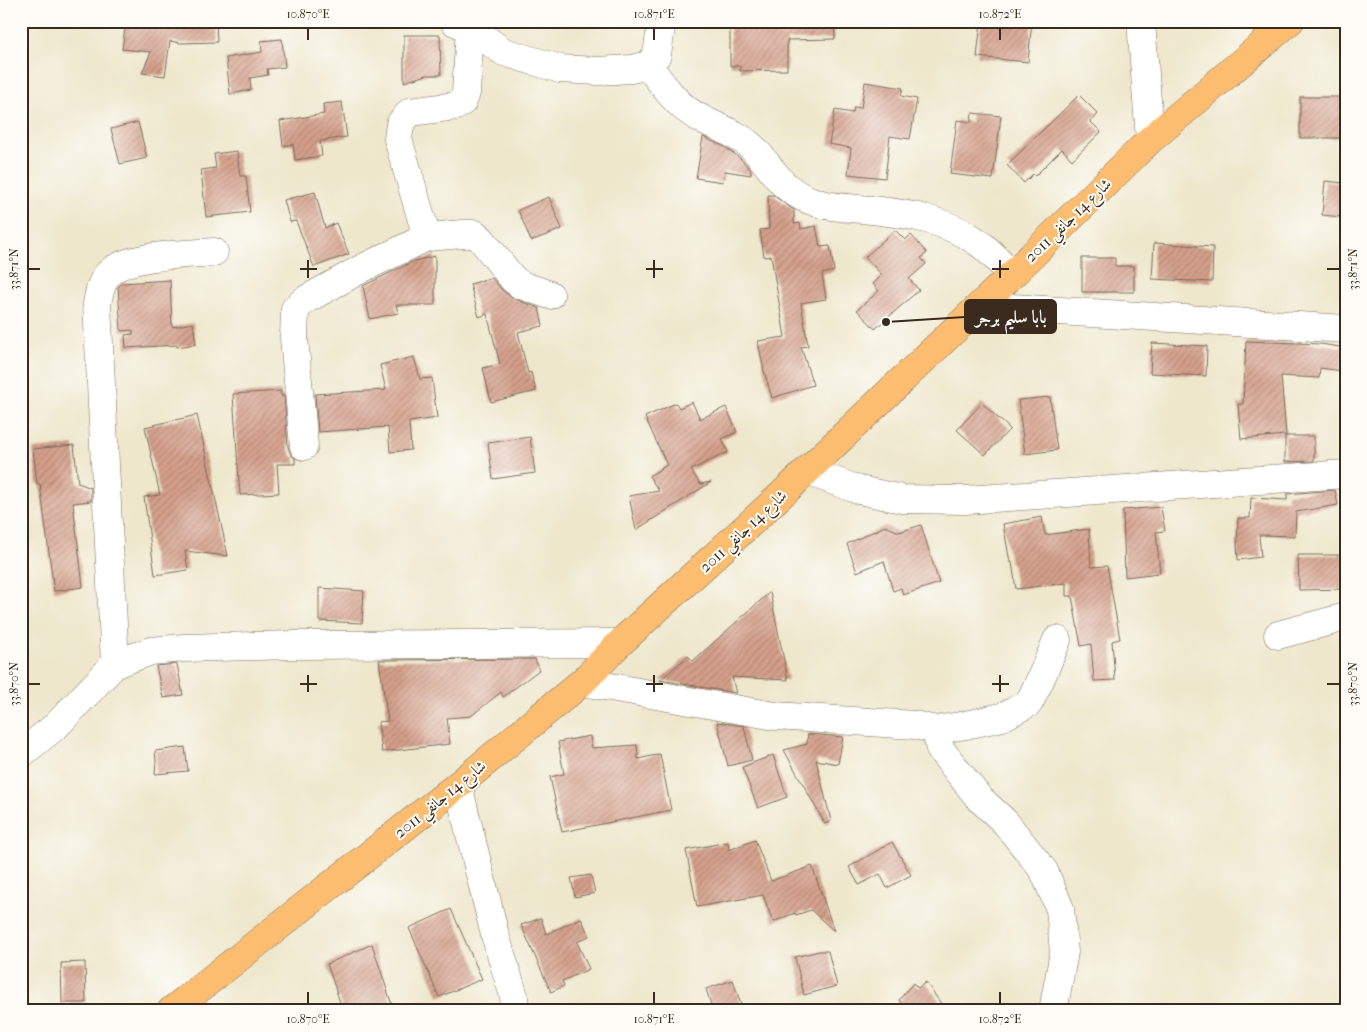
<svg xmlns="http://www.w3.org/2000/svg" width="1367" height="1032" font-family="'IM FELL French Canon',Amiri,serif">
<defs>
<pattern id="building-hatch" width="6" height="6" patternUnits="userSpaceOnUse" patternTransform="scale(1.25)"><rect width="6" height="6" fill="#d5a08c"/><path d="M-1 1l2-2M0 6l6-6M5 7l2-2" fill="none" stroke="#ae8372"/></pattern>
</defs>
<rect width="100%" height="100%" fill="#fdfcf7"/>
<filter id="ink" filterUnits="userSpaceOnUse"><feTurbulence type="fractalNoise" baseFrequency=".02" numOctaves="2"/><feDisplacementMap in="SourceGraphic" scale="10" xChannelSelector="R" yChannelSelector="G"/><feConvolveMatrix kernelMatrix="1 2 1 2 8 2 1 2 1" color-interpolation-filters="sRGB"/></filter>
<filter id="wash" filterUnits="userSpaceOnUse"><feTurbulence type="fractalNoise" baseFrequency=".0096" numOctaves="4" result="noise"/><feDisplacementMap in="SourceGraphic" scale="20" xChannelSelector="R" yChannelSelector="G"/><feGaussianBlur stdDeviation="1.12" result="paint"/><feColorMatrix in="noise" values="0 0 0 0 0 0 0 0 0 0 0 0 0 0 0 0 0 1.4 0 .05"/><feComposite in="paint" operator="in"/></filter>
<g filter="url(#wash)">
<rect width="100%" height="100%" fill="#eee7cc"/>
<g id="blocks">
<!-- building -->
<g fill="url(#building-hatch)">
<path d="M 126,21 L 216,21 L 217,42 L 180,43 L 170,41 L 165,76 L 142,73 L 151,52 L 122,49 Z"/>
<path d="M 739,21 L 834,21 L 835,39 L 787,40 L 787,70 L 740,71 L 740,66 L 730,66 L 730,24 L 739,24 Z"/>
<path d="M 981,21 L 1032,21 L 1028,62 L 977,57 Z"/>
<path d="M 404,35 L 440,35 L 441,75 L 427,75 L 404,82 Z"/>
<path d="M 282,39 L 285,67 L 267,69 L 268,75 L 250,78 L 251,90 L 230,94 L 226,58 L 262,52 L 261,41 Z"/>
<path d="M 865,82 L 903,88 L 901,96 L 917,99 L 910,139 L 890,136 L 885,178 L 848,174 L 851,148 L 829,144 L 835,110 L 853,113 L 854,107 L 861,108 Z"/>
<path d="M 1079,95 L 1098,114 L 1091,122 L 1101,132 L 1072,160 L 1062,149 L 1035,176 L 1033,174 L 1024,183 L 1007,165 Z"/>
<rect x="1300" y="97" width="46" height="41"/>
<path d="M 342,102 L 347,137 L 320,141 L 322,156 L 295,160 L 293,144 L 283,146 L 280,121 L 324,114 L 323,104 Z"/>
<path d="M 972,113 L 1001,116 L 993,179 L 950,174 L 957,120 L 971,122 Z"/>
<path d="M 138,122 L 147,158 L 120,164 L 111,129 Z"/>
<path d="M 703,137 L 725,147 L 740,158 L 751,170 L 751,175 L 725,171 L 723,182 L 696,178 Z"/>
<path d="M 237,151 L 240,176 L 246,176 L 250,212 L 206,217 L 201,170 L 216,168 L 214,154 Z"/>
<path d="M 1325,181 L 1344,183 L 1341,217 L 1322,215 Z"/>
<path d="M 315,192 L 325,228 L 336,223 L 349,254 L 314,267 L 296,221 L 290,222 L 284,200 Z"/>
<path d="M 768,195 L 773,195 L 794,210 L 794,224 L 800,223 L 801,229 L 816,226 L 820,247 L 830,246 L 834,271 L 822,274 L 826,299 L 801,303 L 808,346 L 801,347 L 813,385 L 772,398 L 764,371 L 758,341 L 785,337 L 771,256 L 764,257 L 760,230 L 769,229 Z"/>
<path d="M 549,197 L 562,229 L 531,241 L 518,210 Z"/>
<path d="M 895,230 L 905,240 L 911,235 L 927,253 L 921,258 L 926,264 L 909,279 L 919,290 L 875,329 L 857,310 L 879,291 L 873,284 L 882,275 L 865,257 Z"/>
<path d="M 1154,243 L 1213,247 L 1212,282 L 1152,279 Z"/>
<path d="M 435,256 L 435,305 L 396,305 L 398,313 L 370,319 L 363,286 L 414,261 Z"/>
<path d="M 1082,258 L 1115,258 L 1115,266 L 1134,266 L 1134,292 L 1082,292 Z"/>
<path d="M 492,278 L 501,289 L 512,298 L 539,308 L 543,326 L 518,332 L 528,373 L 531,372 L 536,391 L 491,402 L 483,368 L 500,364 L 487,314 L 479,317 L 470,284 Z"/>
<path d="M 170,280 L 172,327 L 193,323 L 196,344 L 177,347 L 177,345 L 126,348 L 125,335 L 133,334 L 133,330 L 121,331 L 118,287 L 122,283 Z"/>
<path d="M 1246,341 L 1321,344 L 1346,348 L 1342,371 L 1320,368 L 1319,378 L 1281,376 L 1286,435 L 1241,439 L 1238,404 L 1243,404 Z"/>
<path d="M 1152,343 L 1207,346 L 1206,376 L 1150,373 Z"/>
<path d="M 414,357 L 420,379 L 432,378 L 437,418 L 409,422 L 411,450 L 390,452 L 388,427 L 318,432 L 315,394 L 386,390 L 380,365 Z"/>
<path d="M 281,391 L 281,396 L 284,396 L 288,447 L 291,455 L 295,458 L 295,464 L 277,464 L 279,493 L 240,495 L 233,394 Z"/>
<path d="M 1050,397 L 1057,450 L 1025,454 L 1018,400 Z"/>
<path d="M 692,402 L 700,419 L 726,407 L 737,432 L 722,439 L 728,452 L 691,470 L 700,484 L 711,482 L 636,530 L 629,496 L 659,491 L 649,476 L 667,465 L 645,417 L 676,403 L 679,408 Z"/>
<path d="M 982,403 L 1010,429 L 985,455 L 957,430 Z"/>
<path d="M 197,415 L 228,556 L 185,551 L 188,570 L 155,575 L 144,497 L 160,495 L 145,427 Z"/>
<path d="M 1285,436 L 1314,436 L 1314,461 L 1285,462 Z"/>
<path d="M 530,437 L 535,473 L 493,479 L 488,443 Z"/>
<path d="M 74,445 L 78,483 L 91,488 L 91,501 L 73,503 L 83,587 L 54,591 L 40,484 L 37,484 L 33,449 Z"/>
<path d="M 1335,490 L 1338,505 L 1296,512 L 1295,536 L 1259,535 L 1261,557 L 1238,560 L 1237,545 L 1238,518 L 1250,518 L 1251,498 L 1287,500 L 1287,494 Z"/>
<path d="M 1161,507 L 1165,531 L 1156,532 L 1160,573 L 1125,577 L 1123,510 Z"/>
<path d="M 1042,517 L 1045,535 L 1089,529 L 1091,567 L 1107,566 L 1120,639 L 1112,641 L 1115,680 L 1094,681 L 1091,644 L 1081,646 L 1072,596 L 1066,596 L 1066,583 L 1016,589 L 1012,562 L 1010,562 L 1003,524 Z"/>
<path d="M 921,525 L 939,583 L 903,595 L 901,588 L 893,591 L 884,561 L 857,572 L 847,544 L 885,526 L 899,532 Z"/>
<path d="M 1298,555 L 1346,555 L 1346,589 L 1299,590 Z"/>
<path d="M 319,588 L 364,591 L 362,623 L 319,621 Z"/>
<path d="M 770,592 L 788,680 L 732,677 L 736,693 L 660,680 L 688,656 L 693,661 Z"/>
<path d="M 535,659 L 539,670 L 503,697 L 501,692 L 471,716 L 447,718 L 450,744 L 382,752 L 378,722 L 388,721 L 379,660 Z"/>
<path d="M 177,664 L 183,695 L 163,698 L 156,666 Z"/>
<path d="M 717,722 L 744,726 L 752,760 L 728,766 Z"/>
<path d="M 808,734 L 843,737 L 838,764 L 816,760 L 831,821 L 825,824 L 784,750 L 807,744 Z"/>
<path d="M 590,736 L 592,748 L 637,745 L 638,759 L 660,754 L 671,810 L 562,832 L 550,777 L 564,774 L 558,742 Z"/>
<path d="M 185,747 L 188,771 L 155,774 L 156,761 L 155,751 Z"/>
<path d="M 773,755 L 787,797 L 758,808 L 742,767 Z"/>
<path d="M 755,840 L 771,881 L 812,866 L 834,931 L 811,910 L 796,915 L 795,913 L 773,922 L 763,895 L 697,907 L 686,850 L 728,842 L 729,850 Z"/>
<path d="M 892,842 L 911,875 L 887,888 L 880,874 L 859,885 L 849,867 Z"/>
<path d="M 591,875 L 595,893 L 575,897 L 571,878 Z"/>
<path d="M 451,909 L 482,979 L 439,997 L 409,928 Z"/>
<path d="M 541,918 L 546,934 L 581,918 L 589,936 L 577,942 L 589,969 L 562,981 L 564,986 L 551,992 L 521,925 Z"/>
<path d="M 372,944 L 394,1011 L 343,1011 L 327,964 Z"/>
<path d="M 819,951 L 828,951 L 837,986 L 804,995 L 795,957 Z"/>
<path d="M 85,962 L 86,1003 L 62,1003 L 61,963 Z"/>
<path d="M 733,980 L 743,1011 L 713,1011 L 706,989 Z"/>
<path d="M 926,982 L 946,1011 L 906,1011 L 899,1000 L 913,983 L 918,988 Z"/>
</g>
</g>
</g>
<g filter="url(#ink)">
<use href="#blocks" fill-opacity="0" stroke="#7a6c5b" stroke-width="1"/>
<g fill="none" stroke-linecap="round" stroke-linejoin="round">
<!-- minor casing -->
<g stroke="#7a6c5b" stroke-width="29">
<g id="minor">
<path d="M 1141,21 L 1150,140"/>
<path d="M 455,22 L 470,28 L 504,52 L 560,69 L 597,71 L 632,69 L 648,65 L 657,55 L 662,21"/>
<path d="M 648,65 C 663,85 676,105 698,117 C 716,127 735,132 751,146 C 773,167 779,190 812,201 C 830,208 852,208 872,210 C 910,214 947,220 979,243 C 991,252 1002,264 1012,275"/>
<path d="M 427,237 L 463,234 L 475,234 L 481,239 L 513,279 L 521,285 L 550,295"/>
<path d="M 980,306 L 1346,329"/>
<path d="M 304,446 L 294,338 L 295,309 L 305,300 L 361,269 L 427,237 L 398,139 L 400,124 L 410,112 L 456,106 L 463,101 L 466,93 L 470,28"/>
<path d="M 807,471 L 859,490 L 902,499 L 965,500 L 1346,474"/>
<path d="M 1278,635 L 1346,617"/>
<path d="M 115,664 L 97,304 C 99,293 101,280 110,272 C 131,254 186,255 214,252"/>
<path d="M 582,682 L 775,716 L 915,725 L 936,730 L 966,725 L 1002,717 L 1029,703 L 1041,678 L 1057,640"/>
<path d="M 936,730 L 940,749 L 979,798 L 1005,822 L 1044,871 L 1060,909 L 1064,952 L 1053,1011"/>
<path d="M 21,754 L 57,725 L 115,664 L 151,651 L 184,648 L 293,645 L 620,643"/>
<path d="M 458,785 L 495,935 L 514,996 L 515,1011"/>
</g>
</g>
<!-- major casing -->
<g stroke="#7a6c5b" stroke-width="29">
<path id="major" d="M 171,1011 L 458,785 L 582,682 L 620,643 L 792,485 L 1012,275 L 1150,140 L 1290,21"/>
</g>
<!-- minor -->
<use href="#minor" stroke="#fff" stroke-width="28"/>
<!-- major -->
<use href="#major" stroke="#fcbd6f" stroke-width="28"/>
</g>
</g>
<!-- ticks -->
<path fill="none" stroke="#3b2a1e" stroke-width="2" d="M 308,28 L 308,40M 654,28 L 654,40M 1000,28 L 1000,40M 308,260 L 308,278M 654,260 L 654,278M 1000,260 L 1000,278M 28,269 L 40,269M 300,269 L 317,269M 646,269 L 663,269M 992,269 L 1009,269M 1327,269 L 1340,269M 308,675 L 308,692M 654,675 L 654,692M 1000,675 L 1000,692M 28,684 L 40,684M 300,684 L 317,684M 646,684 L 663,684M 992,684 L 1009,684M 1327,684 L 1340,684M 308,992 L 308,1004M 654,992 L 654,1004M 1000,992 L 1000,1004"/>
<g text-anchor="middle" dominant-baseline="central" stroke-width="4" stroke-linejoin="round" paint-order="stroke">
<!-- street labels -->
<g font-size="16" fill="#3b2a1e" stroke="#fdfcf7">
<text transform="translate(1068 220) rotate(-44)">شارع 14 جانفي 2011</text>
<text transform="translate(743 531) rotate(-43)">شارع 14 جانفي 2011</text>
<text transform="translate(440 799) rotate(-39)">شارع 14 جانفي 2011</text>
</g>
</g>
<!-- callouts -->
<path fill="none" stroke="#3b2a1e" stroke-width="2" d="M886 322L965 317"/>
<circle fill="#3b2a1e" stroke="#fdfcf7" stroke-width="2" cx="886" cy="322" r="5"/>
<rect fill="#3b2a1e" stroke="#3b2a1e" stroke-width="2" x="965" y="300" width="91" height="33" rx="5"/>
<g font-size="18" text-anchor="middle" font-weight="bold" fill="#fff">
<text x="1011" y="323">بابا سليم برجر</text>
</g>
<!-- margin -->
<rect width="1367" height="1032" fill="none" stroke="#fdfcf7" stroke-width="55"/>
<rect x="28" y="28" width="1312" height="976" fill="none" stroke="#3b2a1e" stroke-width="2"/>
<g font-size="12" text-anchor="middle" fill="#3b2a1e">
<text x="308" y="18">10.870°E</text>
<text x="654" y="18">10.871°E</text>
<text x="1000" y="18">10.872°E</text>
<text transform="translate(14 269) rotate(-90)" y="4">33.871°N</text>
<text transform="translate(1353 269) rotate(-90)" y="4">33.871°N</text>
<text transform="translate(14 684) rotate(-90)" y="4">33.870°N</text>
<text transform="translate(1353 684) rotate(-90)" y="4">33.870°N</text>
<text x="308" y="1023">10.870°E</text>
<text x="654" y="1023">10.871°E</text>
<text x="1000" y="1023">10.872°E</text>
</g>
</svg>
